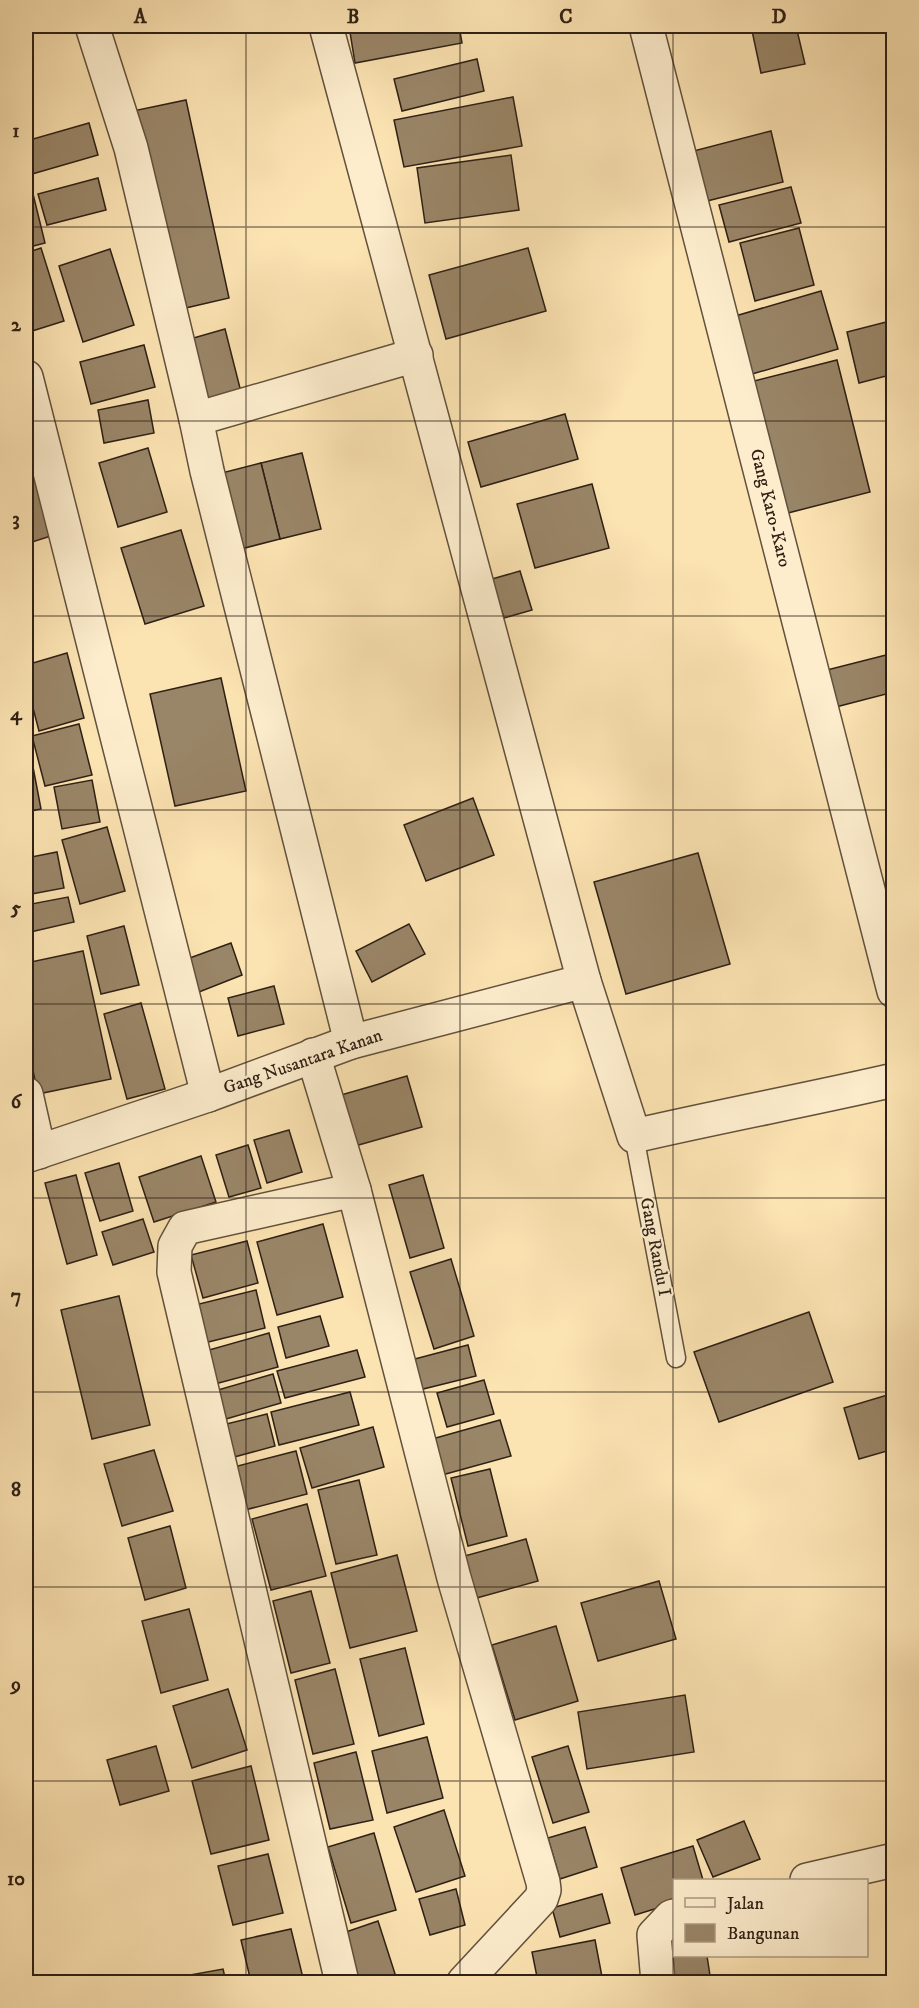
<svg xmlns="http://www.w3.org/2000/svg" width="919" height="2008" font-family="'IM FELL DW Pica',serif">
<rect width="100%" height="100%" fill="#fce3b2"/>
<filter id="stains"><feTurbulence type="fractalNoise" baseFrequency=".00333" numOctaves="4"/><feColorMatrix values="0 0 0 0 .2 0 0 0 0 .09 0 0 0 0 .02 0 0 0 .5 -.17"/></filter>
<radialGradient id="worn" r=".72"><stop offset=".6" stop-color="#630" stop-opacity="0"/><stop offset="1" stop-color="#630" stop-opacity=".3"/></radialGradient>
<!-- building -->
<g fill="#998567" stroke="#2e2015" stroke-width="1.5">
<path d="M 349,26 L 459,26 L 462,43 L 355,63 Z"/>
<path d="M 751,26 L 796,26 L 805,64 L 761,73 Z"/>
<path d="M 477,59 L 484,91 L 402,111 L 394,79 Z"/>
<path d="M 513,97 L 522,146 L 404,167 L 394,120 Z"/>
<path d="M 186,100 L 229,298 L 177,310 L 133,111 Z"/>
<path d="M 89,123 L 98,155 L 32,174 L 26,151 L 26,141 Z"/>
<path d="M 771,131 L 783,182 L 695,204 L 682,154 Z"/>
<path d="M 511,155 L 519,210 L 425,223 L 417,168 Z"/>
<path d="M 98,178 L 106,210 L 47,225 L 38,194 Z"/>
<path d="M 791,187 L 801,223 L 729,242 L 719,205 Z"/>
<path d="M 33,194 L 45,243 L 26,248 L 26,196 Z"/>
<path d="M 799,228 L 814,285 L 755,301 L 740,243 Z"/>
<path d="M 41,248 L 64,321 L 29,332 L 26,322 L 26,253 Z"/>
<path d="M 528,248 L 546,311 L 446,339 L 429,275 Z"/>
<path d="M 110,249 L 134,325 L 83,342 L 59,266 Z"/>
<path d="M 821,291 L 838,349 L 742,377 L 725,319 Z"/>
<path d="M 894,320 L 894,374 L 859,383 L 847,332 Z"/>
<path d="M 225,329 L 242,396 L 201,408 L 183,341 Z"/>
<path d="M 144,345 L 155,387 L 91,404 L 80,362 Z"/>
<path d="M 837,360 L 870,492 L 784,514 L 750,382 Z"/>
<path d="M 148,400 L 154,433 L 104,443 L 98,410 Z"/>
<path d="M 565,414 L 578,459 L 481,487 L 468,442 Z"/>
<path d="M 148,448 L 167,512 L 118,527 L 99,463 Z"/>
<path d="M 302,453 L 321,529 L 280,539 L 261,463 Z"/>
<path d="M 32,457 L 57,534 L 26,544 L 26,459 Z"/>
<path d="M 261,463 L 280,539 L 233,551 L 214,475 Z"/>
<path d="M 592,484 L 609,548 L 535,568 L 517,504 Z"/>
<path d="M 181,530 L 204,606 L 145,624 L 121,548 Z"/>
<path d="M 520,571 L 532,610 L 504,618 L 492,579 Z"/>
<path d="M 67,653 L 84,718 L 39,731 L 26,681 L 26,665 Z"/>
<path d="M 894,653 L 894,692 L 828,709 L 819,672 Z"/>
<path d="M 221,678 L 246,791 L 175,806 L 150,694 Z"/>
<path d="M 79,724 L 92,775 L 45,786 L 32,736 Z"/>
<path d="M 26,725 L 31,746 L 26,747 Z"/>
<path d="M 33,767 L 41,809 L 26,812 L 26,769 Z"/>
<path d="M 92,780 L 100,822 L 62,829 L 54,787 Z"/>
<path d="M 473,798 L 494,855 L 426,881 L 404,825 Z"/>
<path d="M 107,827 L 125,891 L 80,904 L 62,840 Z"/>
<path d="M 57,852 L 64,888 L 26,895 L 26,858 Z"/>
<path d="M 698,853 L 730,964 L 626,994 L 594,882 Z"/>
<path d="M 68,897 L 74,922 L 26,933 L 26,905 Z"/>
<path d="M 409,924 L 425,954 L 372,982 L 356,951 Z"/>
<path d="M 124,926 L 139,985 L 101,994 L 87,936 Z"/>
<path d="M 231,943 L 242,975 L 199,992 L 187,959 Z"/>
<path d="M 83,951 L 111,1079 L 38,1094 L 26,1038 L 26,963 Z"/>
<path d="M 274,986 L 284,1024 L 238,1036 L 228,998 Z"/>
<path d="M 141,1003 L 165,1089 L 127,1099 L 104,1014 Z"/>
<path d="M 407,1076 L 422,1127 L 355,1146 L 341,1095 Z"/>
<path d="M 289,1130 L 302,1172 L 267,1183 L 254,1140 Z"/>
<path d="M 248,1145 L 261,1188 L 229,1197 L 216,1155 Z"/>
<path d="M 201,1156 L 216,1202 L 154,1222 L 139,1177 Z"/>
<path d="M 119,1163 L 133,1211 L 100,1221 L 85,1173 Z"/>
<path d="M 76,1175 L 97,1255 L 67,1264 L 45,1183 Z"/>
<path d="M 423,1175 L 444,1248 L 410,1258 L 389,1185 Z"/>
<path d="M 143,1219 L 154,1252 L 113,1265 L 102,1232 Z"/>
<path d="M 323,1224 L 343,1297 L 277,1315 L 257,1242 Z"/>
<path d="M 247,1241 L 258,1283 L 203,1298 L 191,1255 Z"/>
<path d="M 451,1259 L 474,1336 L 434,1349 L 410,1272 Z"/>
<path d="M 256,1290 L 265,1328 L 200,1344 L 191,1306 Z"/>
<path d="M 119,1296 L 150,1425 L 92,1439 L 61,1310 Z"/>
<path d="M 809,1312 L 833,1382 L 719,1422 L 694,1352 Z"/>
<path d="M 320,1316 L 329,1346 L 286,1358 L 278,1327 Z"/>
<path d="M 269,1333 L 278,1367 L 211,1385 L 202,1352 Z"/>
<path d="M 468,1345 L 476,1376 L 415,1391 L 407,1361 Z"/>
<path d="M 357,1350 L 365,1377 L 285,1398 L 277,1371 Z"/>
<path d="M 273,1374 L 281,1403 L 219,1421 L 211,1392 Z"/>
<path d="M 484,1380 L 494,1414 L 447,1427 L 437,1393 Z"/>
<path d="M 350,1392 L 359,1425 L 279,1445 L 271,1412 Z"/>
<path d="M 894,1393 L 894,1449 L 859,1459 L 844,1408 Z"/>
<path d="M 267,1414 L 275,1446 L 223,1460 L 214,1427 Z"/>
<path d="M 500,1420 L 511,1456 L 442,1475 L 432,1439 Z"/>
<path d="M 373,1427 L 384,1467 L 312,1488 L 300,1448 Z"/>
<path d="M 154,1450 L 173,1511 L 122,1526 L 104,1464 Z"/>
<path d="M 296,1451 L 307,1494 L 241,1511 L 230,1468 Z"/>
<path d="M 490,1469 L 507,1536 L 468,1546 L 451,1478 Z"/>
<path d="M 359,1480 L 377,1555 L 336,1564 L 318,1490 Z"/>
<path d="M 307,1504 L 326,1576 L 271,1590 L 252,1519 Z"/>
<path d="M 170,1526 L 186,1588 L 145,1600 L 128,1538 Z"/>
<path d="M 526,1539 L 538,1581 L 473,1599 L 461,1557 Z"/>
<path d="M 397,1555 L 417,1631 L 350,1648 L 331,1573 Z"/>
<path d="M 659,1581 L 676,1639 L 598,1661 L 581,1603 Z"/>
<path d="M 311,1591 L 330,1663 L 291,1673 L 273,1601 Z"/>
<path d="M 189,1609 L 208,1680 L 161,1693 L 142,1621 Z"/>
<path d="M 556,1626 L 578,1701 L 515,1720 L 492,1645 Z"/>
<path d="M 405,1648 L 424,1724 L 379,1736 L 360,1659 Z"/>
<path d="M 335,1669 L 354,1744 L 313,1754 L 295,1680 Z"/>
<path d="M 228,1689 L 247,1750 L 192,1768 L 173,1706 Z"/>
<path d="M 685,1695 L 694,1752 L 587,1769 L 578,1712 Z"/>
<path d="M 427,1737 L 443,1798 L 387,1813 L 372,1751 Z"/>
<path d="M 156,1746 L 169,1791 L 120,1805 L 107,1760 Z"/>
<path d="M 568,1746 L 589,1812 L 553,1823 L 532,1757 Z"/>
<path d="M 356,1752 L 373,1820 L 330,1829 L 314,1763 Z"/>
<path d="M 251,1766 L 269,1840 L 211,1854 L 192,1781 Z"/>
<path d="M 444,1810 L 465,1876 L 416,1892 L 394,1827 Z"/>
<path d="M 744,1821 L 760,1859 L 713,1877 L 697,1840 Z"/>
<path d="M 585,1827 L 597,1867 L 560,1879 L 548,1838 Z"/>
<path d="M 374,1833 L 396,1910 L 351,1923 L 328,1847 Z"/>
<path d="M 693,1846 L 703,1880 L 674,1880 L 674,1903 L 635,1915 L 621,1868 Z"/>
<path d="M 268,1854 L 283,1913 L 233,1925 L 218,1866 Z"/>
<path d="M 456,1889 L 465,1925 L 430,1935 L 419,1899 Z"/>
<path d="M 602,1894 L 610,1923 L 560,1937 L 552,1908 Z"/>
<path d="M 378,1921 L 397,1980 L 390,1982 L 359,1982 L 343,1933 Z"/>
<path d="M 291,1929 L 304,1982 L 251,1982 L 241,1940 Z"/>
<path d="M 595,1940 L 603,1982 L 538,1982 L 532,1952 Z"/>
<path d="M 674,1950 L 674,1956 L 707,1956 L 711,1982 L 674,1982 L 670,1951 Z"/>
<path d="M 223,1969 L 226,1982 L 151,1982 Z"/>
</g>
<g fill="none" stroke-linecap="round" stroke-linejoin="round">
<!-- service casing -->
<g stroke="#62513c" stroke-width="21">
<path id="service" d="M 634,1136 L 676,1358"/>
</g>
<!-- minor casing -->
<g stroke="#62513c" stroke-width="36">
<g id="minor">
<path d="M 92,26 L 131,148 L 196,419"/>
<path d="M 326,26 L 584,981 L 634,1136 C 720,1116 807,1100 894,1080"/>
<path d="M 646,26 L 894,991"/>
<path d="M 26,377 L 208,1095"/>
<path d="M 351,1042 L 207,471 L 196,419 L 416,355"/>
<path d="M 313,1055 L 354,1190 L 454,1578 L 543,1882 L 544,1890 L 541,1899 L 464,1982"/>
<path d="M 26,1094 L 39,1152"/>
<path d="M 26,1156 L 208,1095 L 351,1042 L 584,981"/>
<path d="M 807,1880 L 894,1860"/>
<path d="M 342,1982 L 174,1272 L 175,1246 L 185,1228 L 354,1190"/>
<path d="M 658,1982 L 654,1935 L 671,1917 L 674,1916"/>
</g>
</g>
<!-- service -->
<use href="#service" stroke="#fdedcd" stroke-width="18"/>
<!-- minor -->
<use href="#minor" stroke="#fdedcd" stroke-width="33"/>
</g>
<!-- grid -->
<path fill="none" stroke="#2e2015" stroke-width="1.5" stroke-opacity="0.55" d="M 246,26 L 246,1982M 460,26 L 460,1982M 673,26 L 673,1982M 26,227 L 894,227M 26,421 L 894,421M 26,616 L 894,616M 26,810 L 894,810M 26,1004 L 894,1004M 26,1198 L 894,1198M 26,1392 L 894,1392M 26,1587 L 894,1587M 26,1781 L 894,1781"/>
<g text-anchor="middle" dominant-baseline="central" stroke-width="4.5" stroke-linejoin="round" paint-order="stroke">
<!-- street labels -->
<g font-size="18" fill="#2e2015" stroke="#fdedcd">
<text transform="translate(770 508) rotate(76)">Gang Karo-Karo</text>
<text transform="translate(303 1062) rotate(-19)">Gang Nusantara Kanan</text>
<text transform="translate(655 1247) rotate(79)">Gang Randu I</text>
</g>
</g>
<!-- margin -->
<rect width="919" height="2008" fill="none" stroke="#fce3b2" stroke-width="66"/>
<!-- legend -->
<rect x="673" y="1879" width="195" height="78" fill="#fdedcd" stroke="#aa9b83" stroke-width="1.5"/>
<rect x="685" y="1898" width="30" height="9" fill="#fdedcd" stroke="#aa9b83" stroke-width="1.5"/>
<text x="727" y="1909" font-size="18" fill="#2e2015">Jalan</text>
<rect x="685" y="1924" width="30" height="18" fill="#998567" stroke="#aa9b83" stroke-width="1.5"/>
<text x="727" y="1939" font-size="18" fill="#2e2015">Bangunan</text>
<rect x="33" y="33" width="853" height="1942" fill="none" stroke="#2e2015" stroke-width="2"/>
<g font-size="20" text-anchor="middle" font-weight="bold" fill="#2e2015">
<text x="140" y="23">A</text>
<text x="353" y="23">B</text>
<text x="566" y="23">C</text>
<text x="779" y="23">D</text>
<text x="16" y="137">1</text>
<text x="16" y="331">2</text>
<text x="16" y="525">3</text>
<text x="16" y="720">4</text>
<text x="16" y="914">5</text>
<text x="16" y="1108">6</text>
<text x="16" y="1302">7</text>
<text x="16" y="1496">8</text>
<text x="16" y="1691">9</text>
<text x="16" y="1885">10</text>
</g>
<rect width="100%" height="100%" filter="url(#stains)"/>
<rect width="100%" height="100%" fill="url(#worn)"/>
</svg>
